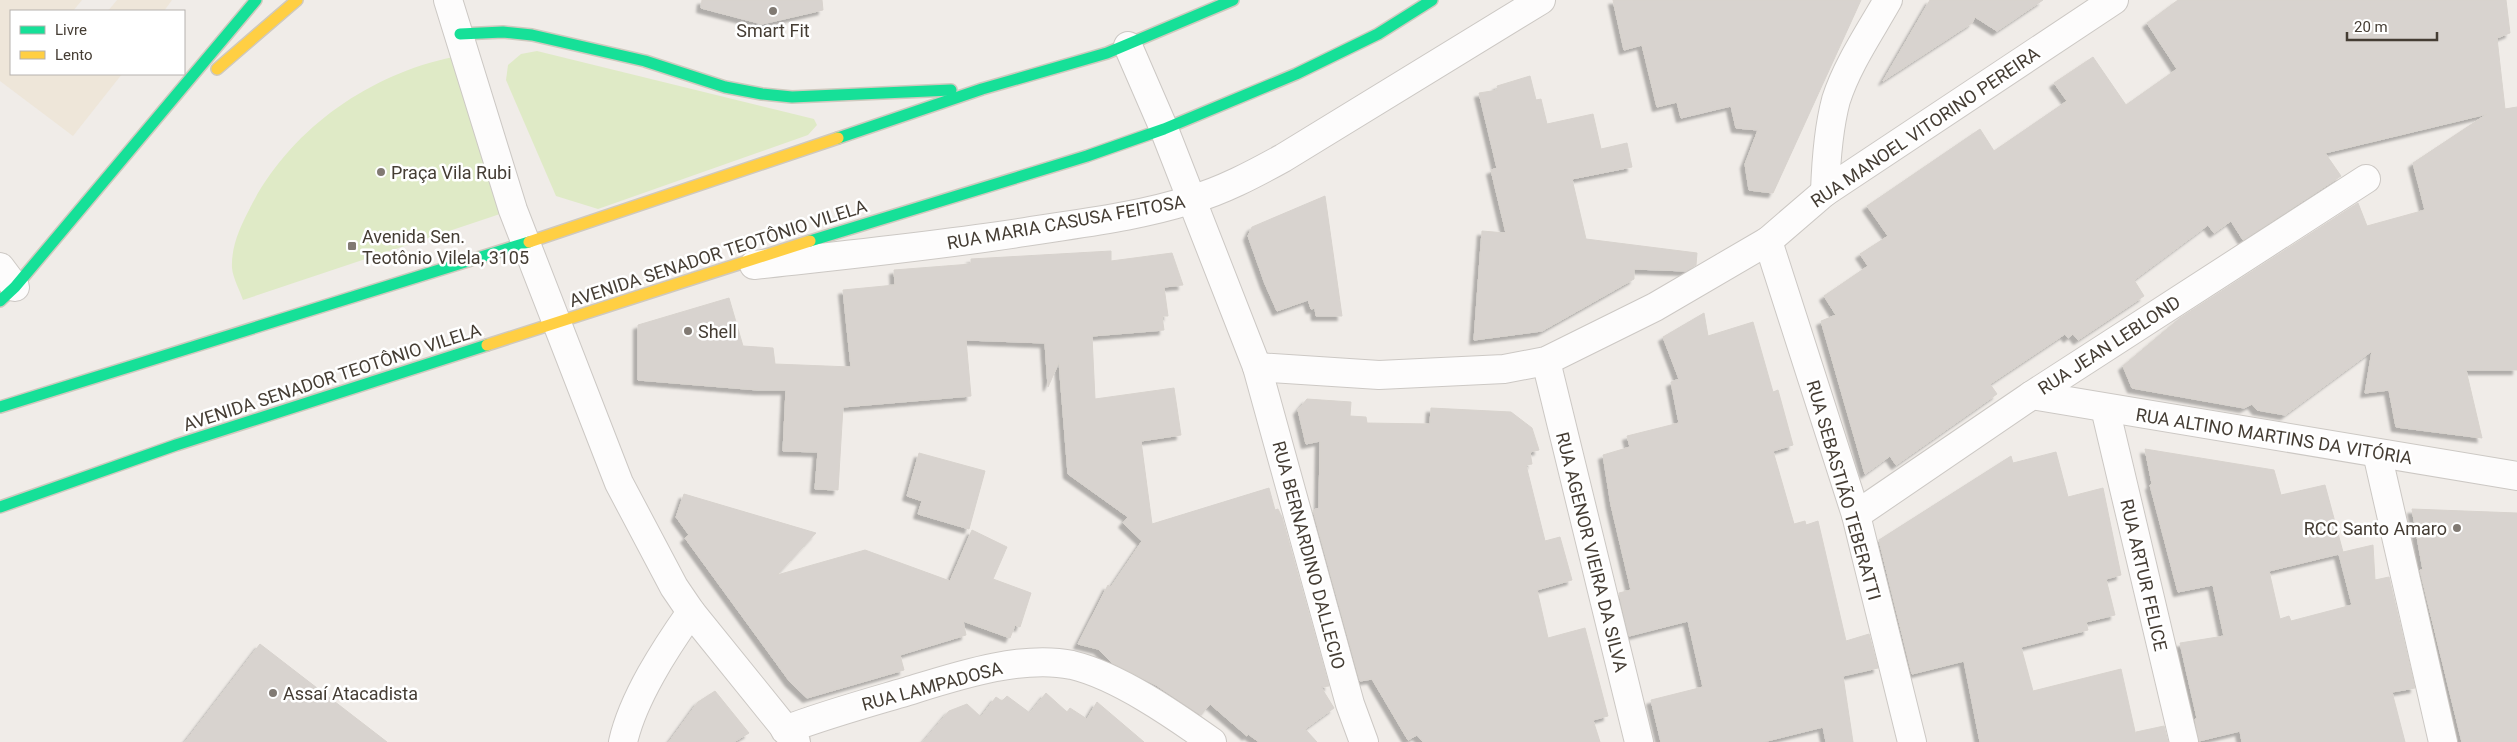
<svg xmlns="http://www.w3.org/2000/svg" width="2517" height="742" font-family="Roboto,sans-serif">
<defs>
<filter id="shadow"><feDropShadow dx="-4.5" dy="4.5" stdDeviation="1" flood-color="#0004"/></filter>
</defs>
<rect width="100%" height="100%" fill="#f0ece8"/>
<!-- education -->
<g fill="#eee6d9">
<path d="M 0,0 L 82,0 L 73,11 L 11,11 L 11,74 L 122,74 L 73,136 L 0,81 Z"/>
<path d="M 117,0 L 172,0 L 164,11 L 108,11 Z"/>
</g>
<!-- green -->
<g fill="#dfeac6">
<path d="M 537,51 L 814,119 L 817,125 L 808,135 L 598,209 L 556,196 L 506,80 L 508,65 L 521,54 Z"/>
<path d="M 453,57 L 503,213 L 243,300 C 240,291 233,278 232,268 C 231,247 240,227 249,210 C 288,131 367,75 453,57 Z"/>
</g>
<!-- building -->
<g fill="#d8d3cf" stroke="#d8d3ce" fill-rule="evenodd" filter="url(#shadow)">
<path d="M 702,0 L 822,0 L 823,10 L 762,24 L 701,8 Z"/>
<path d="M 1613,0 L 1861,0 L 1773,193 L 1749,190 L 1745,164 L 1758,130 L 1736,128 L 1731,106 L 1681,118 L 1677,102 L 1657,107 L 1642,45 L 1624,50 Z"/>
<path d="M 1930,0 L 2043,0 L 1997,31 L 1975,17 L 1972,23 L 1883,81 Z"/>
<path d="M 2178,0 L 2506,0 L 2510,33 L 2497,38 L 2505,109 L 2517,107 L 2517,370 L 2466,370 L 2482,438 L 2396,427 L 2389,390 L 2365,393 L 2372,351 L 2285,415 L 2257,410 L 2252,404 L 2244,408 L 2132,388 L 2123,366 L 2180,318 L 2358,203 L 2367,226 L 2425,210 L 2413,163 L 2487,114 L 2325,153 L 2341,176 L 2243,240 L 2231,221 L 2214,233 L 2208,225 L 2134,280 L 2144,296 L 2078,340 L 2073,334 L 2068,338 L 2065,334 L 1990,384 L 1997,394 L 1896,465 L 1890,456 L 1865,474 L 1821,321 L 1836,315 L 1824,296 L 1868,266 L 1860,254 L 1888,236 L 1867,206 L 1980,129 L 1994,151 L 2067,101 L 2054,83 L 2093,57 L 2126,105 L 2177,69 L 2147,23 Z"/>
<path d="M 1530,76 L 1536,100 L 1541,99 L 1547,124 L 1593,114 L 1601,149 L 1627,143 L 1632,167 L 1572,179 L 1586,239 L 1697,253 L 1696,265 L 1686,271 L 1634,269 L 1634,279 L 1542,331 L 1474,340 L 1482,231 L 1506,233 L 1491,170 L 1497,168 L 1479,93 L 1498,90 L 1497,86 Z"/>
<path d="M 1325,196 L 1342,316 L 1316,316 L 1315,308 L 1311,309 L 1308,300 L 1277,311 L 1265,284 L 1248,236 L 1252,227 Z"/>
<path d="M 1111,251 L 1111,261 L 1172,253 L 1183,285 L 1164,287 L 1168,316 L 1162,316 L 1164,330 L 1092,336 L 1095,399 L 1174,388 L 1181,435 L 1141,441 L 1152,524 L 1269,488 L 1275,510 L 1278,509 L 1282,517 L 1329,686 L 1321,687 L 1334,708 L 1305,729 L 1317,742 L 1259,742 L 1248,734 L 1247,736 L 1210,704 L 1201,715 L 1156,685 L 1112,663 L 1098,649 L 1078,644 L 1108,585 L 1111,587 L 1142,541 L 1123,523 L 1128,517 L 1068,474 L 1059,362 L 1048,387 L 1045,343 L 966,340 L 971,396 L 843,407 L 838,490 L 815,489 L 818,452 L 783,451 L 786,390 L 758,390 L 638,380 L 638,325 L 729,298 L 743,346 L 773,348 L 775,364 L 851,367 L 843,290 L 895,285 L 894,270 L 971,264 L 971,259 Z"/>
<path d="M 1704,313 L 1708,336 L 1753,322 L 1773,392 L 1778,390 L 1793,445 L 1773,451 L 1794,524 L 1805,521 L 1806,525 L 1818,521 L 1846,641 L 1869,634 L 1878,668 L 1843,676 L 1853,742 L 1826,742 L 1823,727 L 1763,742 L 1661,742 L 1651,700 L 1703,687 L 1688,621 L 1629,636 L 1619,593 L 1631,590 L 1611,505 L 1603,455 L 1630,447 L 1627,436 L 1679,423 L 1671,382 L 1679,379 L 1663,337 Z"/>
<path d="M 1307,399 L 1351,402 L 1350,416 L 1366,417 L 1367,423 L 1430,424 L 1431,408 L 1511,412 L 1532,428 L 1539,450 L 1530,452 L 1532,464 L 1526,465 L 1545,541 L 1560,537 L 1572,580 L 1537,590 L 1548,638 L 1585,628 L 1608,716 L 1593,720 L 1600,742 L 1423,742 L 1417,735 L 1408,740 L 1372,679 L 1360,681 L 1313,510 L 1319,508 L 1320,441 L 1306,444 L 1298,410 Z"/>
<path d="M 2145,449 L 2274,470 L 2281,495 L 2325,485 L 2343,552 L 2373,545 L 2375,580 L 2389,577 L 2415,688 L 2392,692 L 2405,742 L 2242,742 L 2240,731 L 2199,741 L 2195,719 L 2197,718 L 2180,643 L 2224,636 L 2213,585 L 2178,592 L 2150,485 L 2152,484 ZM 2339,554 L 2352,605 L 2291,621 L 2289,616 L 2280,619 L 2269,571 Z"/>
<path d="M 2056,452 L 2068,497 L 2103,488 L 2121,575 L 2106,579 L 2115,615 L 2086,622 L 2088,630 L 2021,647 L 2033,691 L 2121,669 L 2136,736 L 2136,732 L 2164,726 L 2168,742 L 1980,742 L 1964,661 L 1912,674 L 1879,540 L 2011,456 L 2013,463 Z"/>
<path d="M 919,453 L 985,471 L 969,529 L 918,514 L 922,501 L 907,496 Z"/>
<path d="M 684,494 L 816,533 L 777,575 L 865,550 L 950,581 L 972,530 L 1007,547 L 993,579 L 1031,593 L 1020,627 L 1015,625 L 1010,638 L 963,621 L 966,635 L 900,655 L 904,670 L 807,698 L 790,682 L 685,538 L 689,535 L 676,517 Z"/>
<path d="M 2412,509 L 2517,513 L 2517,742 L 2462,742 L 2420,570 L 2423,570 Z"/>
<path d="M 260,644 L 387,742 L 185,742 Z"/>
<path d="M 715,691 L 749,733 L 734,742 L 669,742 L 698,702 Z"/>
<path d="M 1046,693 L 1067,712 L 1070,708 L 1087,719 L 1097,702 L 1144,742 L 923,742 L 949,711 L 967,704 L 981,717 L 996,697 L 1002,701 L 1007,696 L 1030,713 Z"/>
</g>
<g fill="none" stroke-linecap="round" stroke-linejoin="round">
<!-- street casing -->
<g stroke="#ccc8c4" stroke-width="30">
<g id="street">
<path d="M 448,0 L 513,210 L 619,483 L 674,587 L 691,612 L 796,742"/>
<path d="M 1128,46 L 1164,129 L 1257,367 L 1350,704 L 1364,742"/>
<path d="M 1825,192 C 1826,161 1828,130 1836,100 C 1847,65 1870,32 1888,0"/>
<path d="M 1768,241 L 1856,515 L 1912,742"/>
<path d="M 754,265 C 845,255 935,246 1025,232 C 1080,223 1137,217 1190,200 C 1222,191 1254,174 1283,158 L 1541,0"/>
<path d="M 0,267 L 15,287"/>
<path d="M 1546,361 L 1639,742"/>
<path d="M 1257,367 L 1379,375 L 1504,369 L 1546,361 L 1655,307 L 1768,241 L 1825,192 L 2114,0"/>
<path d="M 2032,395 L 2517,476"/>
<path d="M 2105,408 L 2184,742"/>
<path d="M 2377,453 L 2443,742"/>
<path d="M 1856,515 L 2032,395 L 2366,179"/>
<path d="M 785,730 C 824,715 864,704 905,692 C 954,677 1021,654 1072,665 C 1118,676 1174,715 1212,742"/>
<path d="M 623,742 C 633,698 665,649 691,612"/>
</g>
</g>
<!-- fast casing -->
<g stroke="#cfc9be" stroke-width="14">
<g id="fast">
<path d="M 460,34 L 503,32 L 532,35 L 645,61 L 725,87 L 762,94 L 792,97 L 951,90"/>
<path d="M 838,138 L 982,89 L 1107,53 L 1233,0"/>
<path d="M 810,241 L 1087,156 L 1164,129 L 1296,74 L 1378,34 L 1432,0"/>
<path d="M 0,301 L 15,287 L 256,0"/>
<path d="M 0,407 L 529,242"/>
<path d="M 0,507 L 176,445 L 487,345"/>
</g>
</g>
<!-- slow casing -->
<g stroke="#cfc9be" stroke-width="14">
<g id="slow">
<path d="M 217,69 L 297,0"/>
<path d="M 529,242 L 838,138"/>
<path d="M 487,345 L 810,241"/>
</g>
</g>
<!-- street -->
<use href="#street" stroke="#fdfcfc" stroke-width="28"/>
<!-- fast -->
<use href="#fast" stroke="#16e098" stroke-width="11"/>
<!-- slow -->
<use href="#slow" stroke="#ffcf43" stroke-width="11"/>
</g>
<!-- markers -->
<g fill="#817a73" stroke="#fff" stroke-width="2">
<circle cx="773" cy="11" r="5"/>
<circle cx="381" cy="172" r="5"/>
<rect x="347" y="241" width="10" height="10" rx="2.5"/>
<circle cx="688" cy="331" r="5"/>
<circle cx="2457" cy="528" r="5"/>
<circle cx="273" cy="693" r="5"/>
</g>
<g text-anchor="middle" dominant-baseline="central" stroke-width="5" stroke-linejoin="round" paint-order="stroke">
<!-- poi labels -->
<g font-size="18" fill="#453d34" stroke="#fff" text-anchor="start">
<text x="773" y="30" text-anchor="middle">Smart Fit</text>
<text x="391" y="172">Praça Vila Rubi</text>
<text x="362" y="236">Avenida Sen.<tspan x="362" dy="21">Teotônio Vilela, 3105</tspan></text>
<text x="698" y="331">Shell</text>
<text x="2447" y="528" text-anchor="end">RCC Santo Amaro</text>
<text x="283" y="693">Assaí Atacadista</text>
</g>
<!-- street labels -->
<g font-size="18" fill="#453d34" stroke="#fff">
<text transform="translate(1925 127) rotate(-34)">RUA MANOEL VITORINO PEREIRA</text>
<text transform="translate(1066 222) rotate(-10)">RUA MARIA CASUSA FEITOSA</text>
<text transform="translate(718 253) rotate(-18)">AVENIDA SENADOR TEOTÔNIO VILELA</text>
<text transform="translate(2109 345) rotate(-33)">RUA JEAN LEBLOND</text>
<text transform="translate(332 377) rotate(-18)">AVENIDA SENADOR TEOTÔNIO VILELA</text>
<text transform="translate(2274 436) rotate(9)">RUA ALTINO MARTINS DA VITÓRIA</text>
<text transform="translate(1844 490) rotate(74)">RUA SEBASTIÃO TEBERATTI</text>
<text transform="translate(1592 552) rotate(76)">RUA AGENOR VIEIRA DA SILVA</text>
<text transform="translate(1309 555) rotate(75)">RUA BERNARDINO DALLECIO</text>
<text transform="translate(2144 575) rotate(77)">RUA ARTUR FELICE</text>
<text transform="translate(932 686) rotate(-15)">RUA LAMPADOSA</text>
</g>
</g>
<!-- legend -->
<rect x="10" y="10" width="175" height="65" fill="#ffffff" stroke="#b5b1ae"/>
<rect x="20" y="26" width="25" height="8" fill="#16e098" stroke="#b5b1ae"/>
<text x="55" y="35" font-size="15" fill="#453d34">Livre</text>
<rect x="20" y="51" width="25" height="8" fill="#ffcf43" stroke="#b5b1ae"/>
<text x="55" y="60" font-size="15" fill="#453d34">Lento</text>
<!-- scale -->
<path d="M2347 32v8h90v-8" fill="none" stroke="#453d34" stroke-width="2.5"/>
<text x="2354" y="32" font-size="15" fill="#453d34" stroke="#ffffff" stroke-width="4" paint-order="stroke">20 m</text>
</svg>
